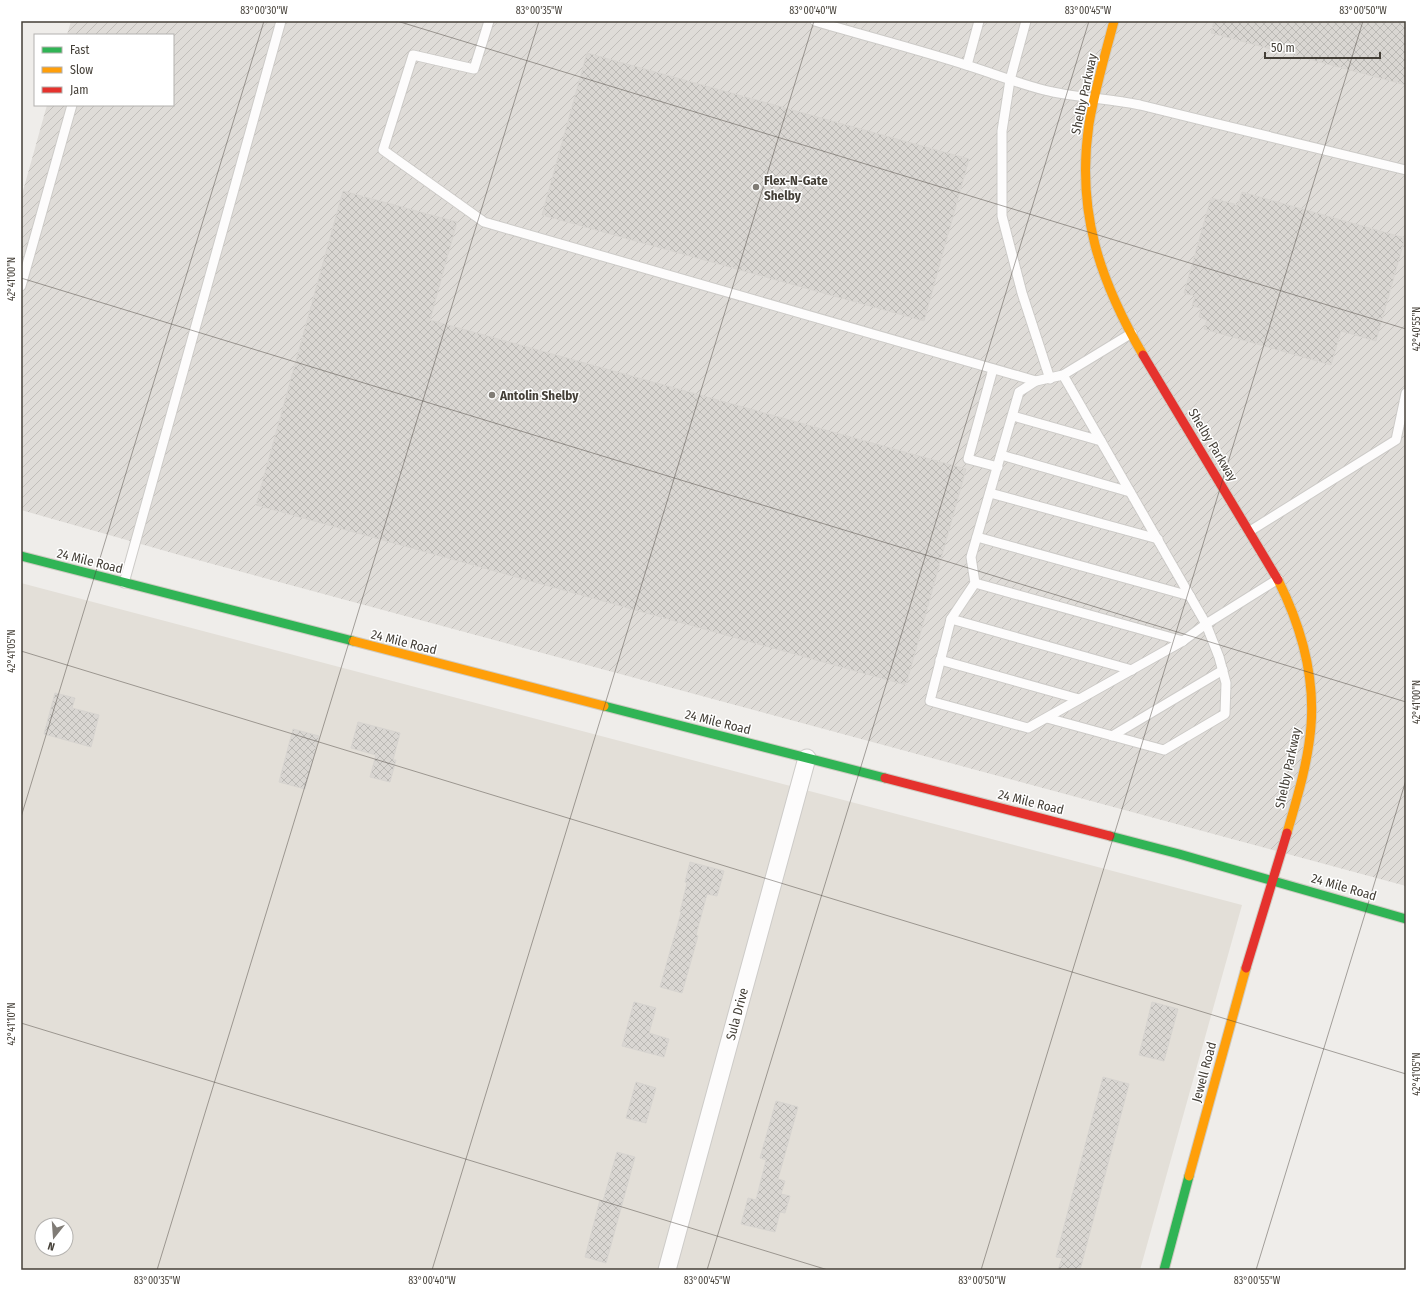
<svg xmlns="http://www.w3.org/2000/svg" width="1427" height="1291" font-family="'Fira Sans Condensed',sans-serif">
<defs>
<pattern id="industrial-furrows" width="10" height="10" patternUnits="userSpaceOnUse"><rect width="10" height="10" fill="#dfdcd8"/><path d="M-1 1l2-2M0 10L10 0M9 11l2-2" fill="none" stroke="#c1beba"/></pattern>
<pattern id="building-cross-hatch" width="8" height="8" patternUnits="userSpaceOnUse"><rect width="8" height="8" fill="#d9d6d2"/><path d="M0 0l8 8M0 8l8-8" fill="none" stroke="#bbb9b5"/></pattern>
</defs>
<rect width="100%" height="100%" fill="#efedea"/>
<!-- residential -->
<path fill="#e3dfd8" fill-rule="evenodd" d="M 21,583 L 1242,905 L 1140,1270 L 21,1270 ZM 42,1225 L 66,1225 L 66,1249 L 42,1249 Z"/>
<!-- industrial -->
<path fill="url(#industrial-furrows)" d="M 71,21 L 1406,21 L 1406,886 L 183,556 L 21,510 L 21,198 L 47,105 L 173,105 L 173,35 L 67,35 Z"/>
<!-- building -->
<g fill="url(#building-cross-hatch)" stroke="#d7d4d0">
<path d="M 1214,21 L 1406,21 L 1406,85 L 1211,33 Z"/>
<path d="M 587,53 L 969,159 L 924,321 L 542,215 Z"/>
<path d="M 343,191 L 457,222 L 430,320 L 966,469 L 906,685 L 256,505 Z"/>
<path d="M 1242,192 L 1405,238 L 1376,341 L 1341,331 L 1331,365 L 1204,329 L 1207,320 L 1199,317 L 1201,308 L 1192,306 L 1195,296 L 1184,293 L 1211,198 L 1238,205 Z"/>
<path d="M 55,693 L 75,698 L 72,708 L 99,715 L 91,747 L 44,734 Z"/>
<path d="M 358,722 L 400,733 L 393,760 L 396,760 L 390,782 L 370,777 L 376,755 L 351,748 Z"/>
<path d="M 293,729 L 319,736 L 305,789 L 279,782 Z"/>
<path d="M 690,862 L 724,871 L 717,896 L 707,894 L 696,935 L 698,936 L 682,993 L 660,987 L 681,913 L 680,912 L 687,883 L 685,882 Z"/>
<path d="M 634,1002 L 656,1008 L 649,1033 L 669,1039 L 664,1057 L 622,1046 Z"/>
<path d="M 1152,1002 L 1178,1009 L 1164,1061 L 1139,1055 Z"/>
<path d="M 1103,1077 L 1129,1084 L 1080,1270 L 1058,1270 L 1062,1258 L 1056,1257 Z"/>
<path d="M 636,1082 L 656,1088 L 646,1123 L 626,1118 Z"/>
<path d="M 776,1101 L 798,1107 L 778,1179 L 785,1181 L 781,1194 L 790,1196 L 785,1213 L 780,1212 L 775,1232 L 741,1224 L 748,1198 L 756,1200 L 766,1160 L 760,1158 Z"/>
<path d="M 617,1152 L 635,1157 L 606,1263 L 585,1257 L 600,1200 L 603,1201 Z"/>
</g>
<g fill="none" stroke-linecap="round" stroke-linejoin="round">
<!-- lane casing -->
<g stroke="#cdcbc8" stroke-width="11">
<g id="lane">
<path d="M 489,21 L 474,69 L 413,55 L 383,150 L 484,222 L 1036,381 L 1063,375 L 1132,333"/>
<path d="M 815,21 C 865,36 916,49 966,65 C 992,73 1017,83 1044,90 C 1075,98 1108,98 1140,105 L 1406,170"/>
<path d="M 1026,21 L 1010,80 L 1002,131 L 1002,216 L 1022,293 L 1050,379"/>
<path d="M 967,65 L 979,21"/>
<path d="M 21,286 L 72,105"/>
<path d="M 993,369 L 968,459 L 998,467"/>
<path d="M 1036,381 L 1019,392 L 971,557 L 975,583 L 951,619 L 930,701 L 1028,728 L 1183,641 L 1206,624 L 1278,579"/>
<path d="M 1013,416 L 1101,441"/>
<path d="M 1001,455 L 1130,492"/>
<path d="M 990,493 L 1158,539"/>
<path d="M 1250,531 L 1396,440 L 1406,393"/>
<path d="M 977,537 L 1190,596"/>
<path d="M 124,583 L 281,21"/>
<path d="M 975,583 L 1183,641"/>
<path d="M 951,619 L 1132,670"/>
<path d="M 940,660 L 1079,699"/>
<path d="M 1047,718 L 1164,750 L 1225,714 L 1226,683 L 1219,657 L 1206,624 L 1063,375"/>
<path d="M 1112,736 L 1223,670"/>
</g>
</g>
<!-- street casing -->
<g stroke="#cdcbc8" stroke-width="19">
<path id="street" d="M 667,1270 L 807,758"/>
</g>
<!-- fast casing -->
<g stroke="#cecac1" stroke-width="11">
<g id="fast">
<path d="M 21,556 L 353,641"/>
<path d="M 604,706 L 885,778"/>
<path d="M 1110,836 L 1179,854 L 1406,919"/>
<path d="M 1164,1270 L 1189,1176"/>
</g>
</g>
<!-- slow casing -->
<g stroke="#cecac1" stroke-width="11">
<g id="slow">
<path d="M 1114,21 C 1105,55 1095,89 1089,124 C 1076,212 1100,281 1143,355"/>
<path d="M 1278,580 C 1301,626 1315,675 1311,726 C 1308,763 1297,798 1287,833"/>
<path d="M 353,641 L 604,706"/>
<path d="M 1189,1176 L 1246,968"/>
</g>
</g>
<!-- jam casing -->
<g stroke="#cecac1" stroke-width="11">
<g id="jam">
<path d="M 1143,355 L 1278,580"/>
<path d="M 885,778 L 1110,836"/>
<path d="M 1246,968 L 1287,833"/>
</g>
</g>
<!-- lane -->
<use href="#lane" stroke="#fdfcfc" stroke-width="9"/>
<!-- street -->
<use href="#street" stroke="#fdfcfc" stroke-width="17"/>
<!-- fast -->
<use href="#fast" stroke="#30b455" stroke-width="9"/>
<!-- slow -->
<use href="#slow" stroke="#ff9f0a" stroke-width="9"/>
<!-- jam -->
<use href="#jam" stroke="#e5322d" stroke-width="9"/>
</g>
<!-- ticks -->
<path fill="none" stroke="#443f37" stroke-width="1" stroke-opacity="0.45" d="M 397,21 L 1406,329M 21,278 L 1406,702M 21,651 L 1406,1074M 21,817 L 264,21M 21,1023 L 828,1270M 157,1270 L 539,21M 432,1270 L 814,21M 707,1270 L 1089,21M 981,1270 L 1363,21M 1256,1270 L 1406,780"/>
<!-- markers -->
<g fill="#807c76" stroke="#fff" stroke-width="1.5">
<circle cx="756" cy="187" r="4"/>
<circle cx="492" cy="395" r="4"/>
</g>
<g text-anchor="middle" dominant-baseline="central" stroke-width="3" stroke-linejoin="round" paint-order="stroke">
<!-- street labels -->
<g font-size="13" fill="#443f37" stroke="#fff">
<text transform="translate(1084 94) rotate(-78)">Shelby Parkway</text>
<text transform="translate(1213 445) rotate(59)">Shelby Parkway</text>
<text transform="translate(90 561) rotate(14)">24 Mile Road</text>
<text transform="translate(404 642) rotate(14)">24 Mile Road</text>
<text transform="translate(718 722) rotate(14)">24 Mile Road</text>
<text transform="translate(1288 768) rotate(-78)">Shelby Parkway</text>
<text transform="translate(1031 802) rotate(14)">24 Mile Road</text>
<text transform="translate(1344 887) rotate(16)">24 Mile Road</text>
<text transform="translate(737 1014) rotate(-75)">Sula Drive</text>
<text transform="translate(1204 1072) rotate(-75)">Jewell Road</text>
</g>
<!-- poi labels -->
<g font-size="13" font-weight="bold" fill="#443f37" stroke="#fff" text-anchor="start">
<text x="764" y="180">Flex-N-Gate<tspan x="764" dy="15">Shelby</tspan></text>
<text x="500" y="395">Antolin Shelby</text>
</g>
</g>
<!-- border -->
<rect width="1427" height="1291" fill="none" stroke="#ffffff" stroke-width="44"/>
<!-- legend -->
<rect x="34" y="34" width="140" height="72" fill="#ffffff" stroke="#b4b2af"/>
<rect x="42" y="47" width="20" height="6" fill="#30b455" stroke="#b4b2af"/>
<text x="70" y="54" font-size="12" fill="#443f37">Fast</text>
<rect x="42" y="67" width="20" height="6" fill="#ff9f0a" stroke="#b4b2af"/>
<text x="70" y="74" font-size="12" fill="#443f37">Slow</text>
<rect x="42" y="87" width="20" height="6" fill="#e5322d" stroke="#b4b2af"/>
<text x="70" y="94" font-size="12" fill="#443f37">Jam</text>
<!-- north arrow -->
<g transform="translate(54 1237) rotate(197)"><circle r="19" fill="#ffffff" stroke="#b4b2af"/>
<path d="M0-3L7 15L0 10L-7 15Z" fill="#807c76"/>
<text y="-6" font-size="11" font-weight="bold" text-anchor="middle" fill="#443f37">N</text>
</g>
<!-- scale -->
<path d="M1265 52v6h115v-6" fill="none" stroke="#443f37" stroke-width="2"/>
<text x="1271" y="52" font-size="12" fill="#443f37" stroke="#ffffff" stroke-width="3" paint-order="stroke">50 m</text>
<rect x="22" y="22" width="1383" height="1247" fill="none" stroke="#443f37" stroke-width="1.5"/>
<g font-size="10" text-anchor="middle" fill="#443f37">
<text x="264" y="14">83°00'30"W</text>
<text x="539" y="14">83°00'35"W</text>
<text x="813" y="14">83°00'40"W</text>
<text x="1088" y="14">83°00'45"W</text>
<text x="1363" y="14">83°00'50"W</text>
<text transform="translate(11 279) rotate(-90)" y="4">42°41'00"N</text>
<text transform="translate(1416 329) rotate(-90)" y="4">42°40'55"N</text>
<text transform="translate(11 651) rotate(-90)" y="4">42°41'05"N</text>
<text transform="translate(1416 702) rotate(-90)" y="4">42°41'00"N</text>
<text transform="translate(11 1024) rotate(-90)" y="4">42°41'10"N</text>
<text transform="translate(1416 1074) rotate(-90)" y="4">42°41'05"N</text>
<text x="157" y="1284">83°00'35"W</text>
<text x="432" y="1284">83°00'40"W</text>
<text x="707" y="1284">83°00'45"W</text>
<text x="982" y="1284">83°00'50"W</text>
<text x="1257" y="1284">83°00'55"W</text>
</g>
</svg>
